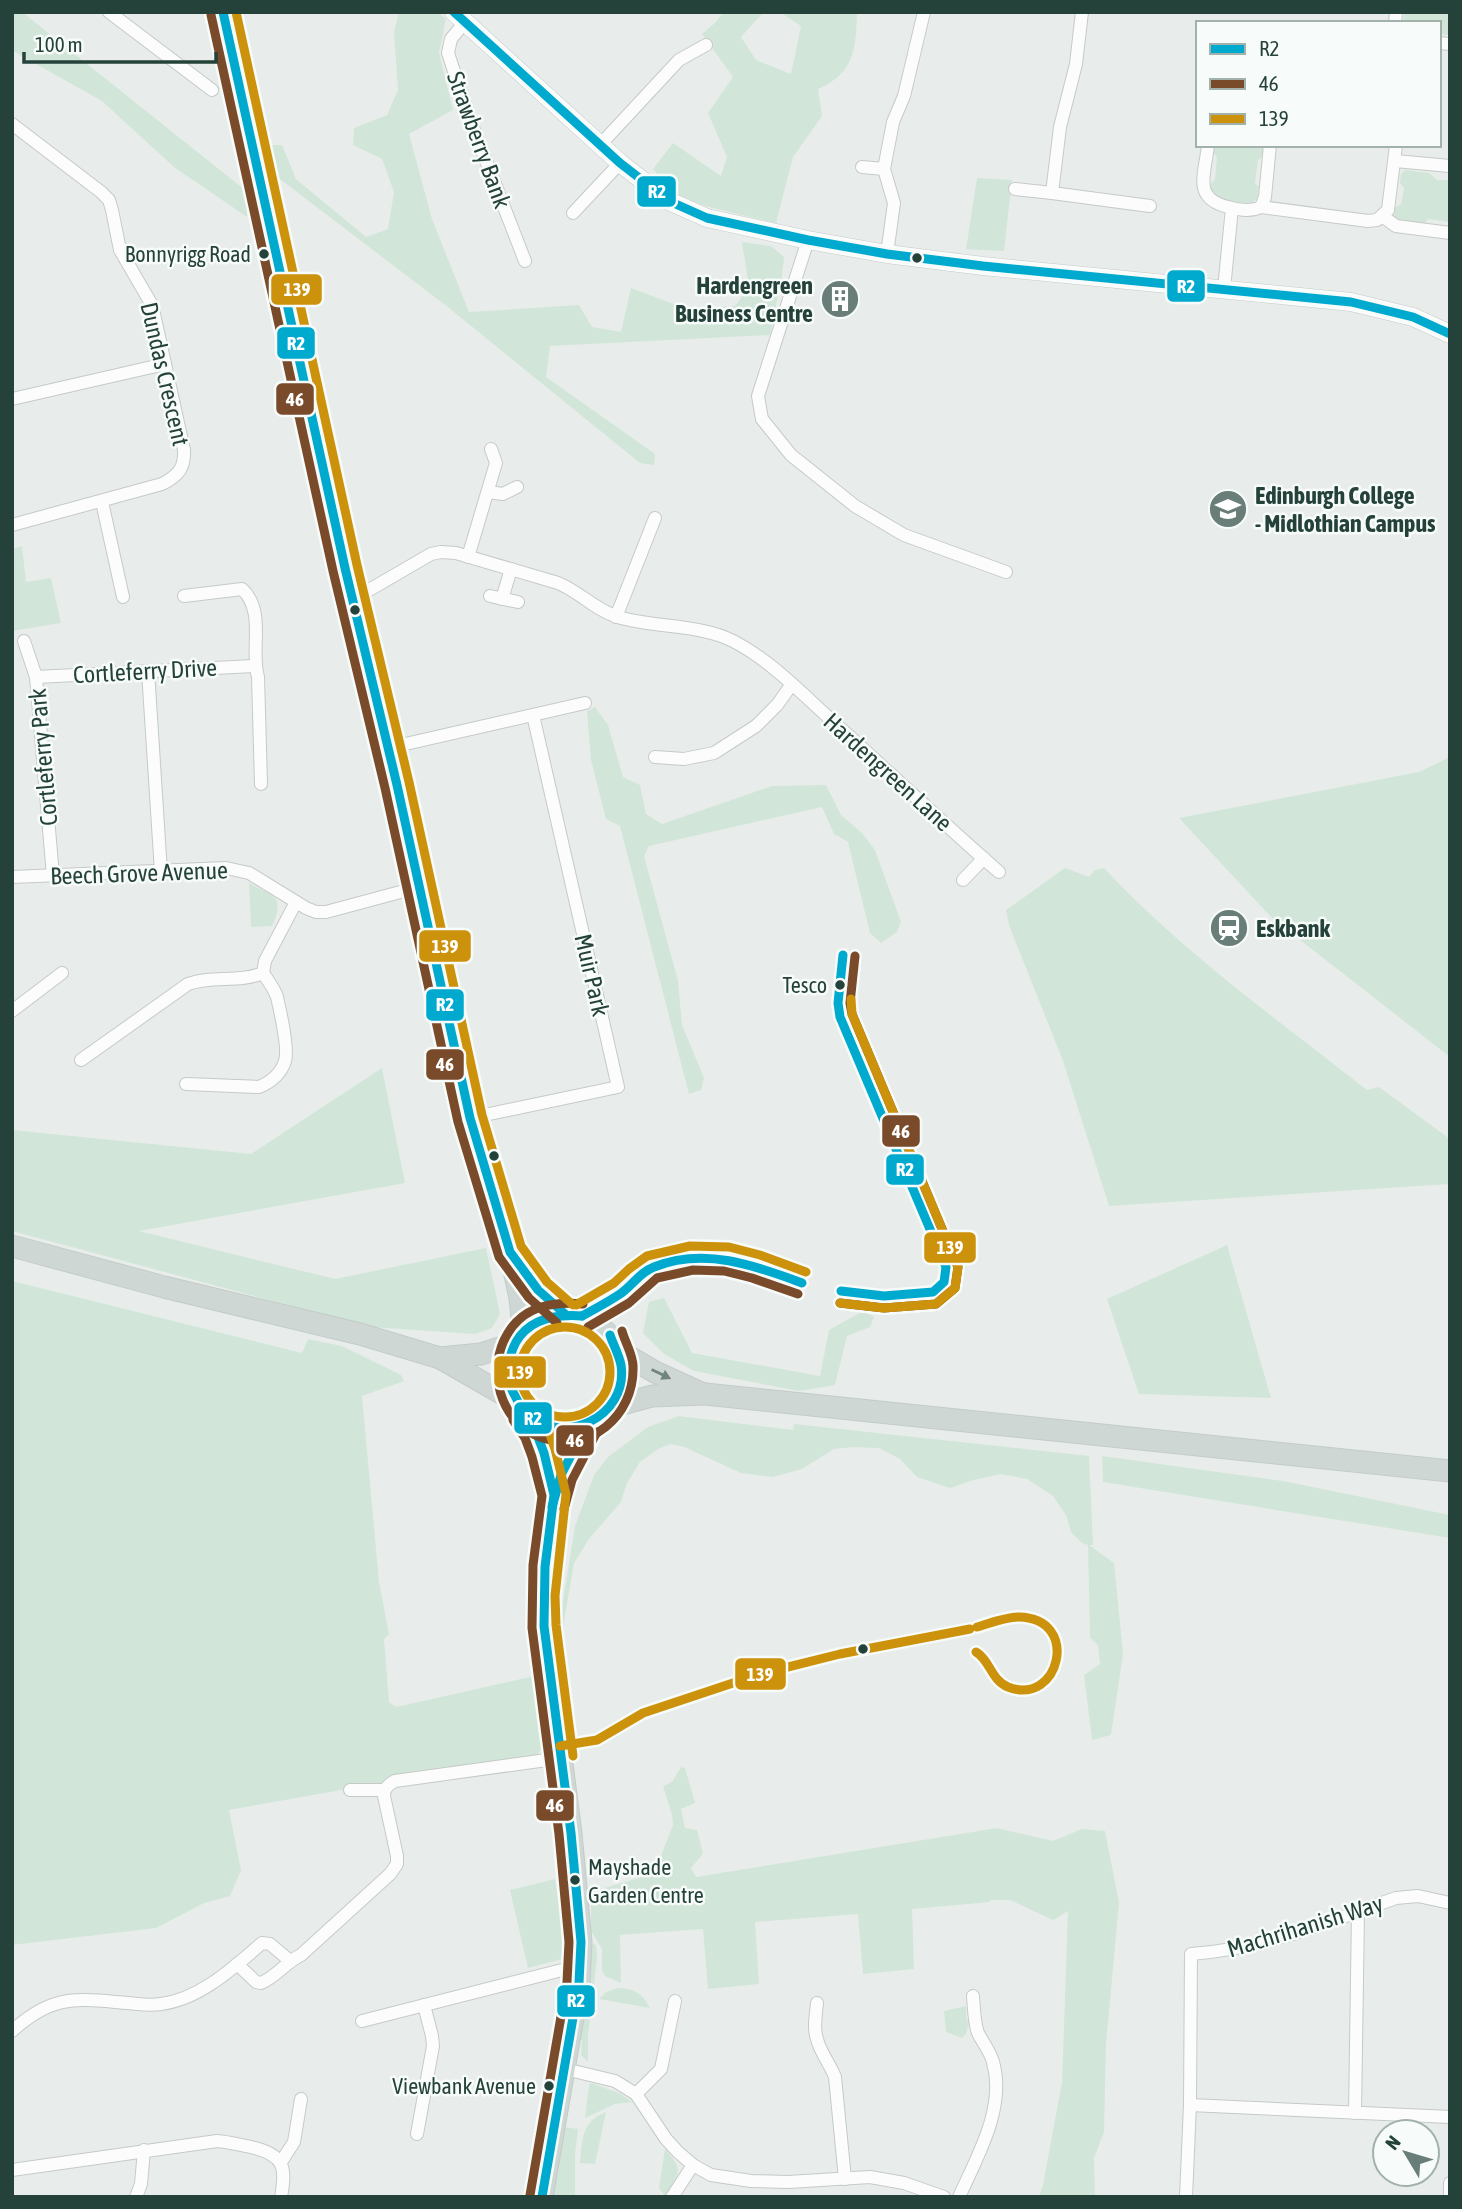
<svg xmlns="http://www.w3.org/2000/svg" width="1462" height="2209" font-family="'Asap Condensed',sans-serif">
<rect width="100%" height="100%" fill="#e8edeb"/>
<!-- green -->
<g fill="#d1e6d8">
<path d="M 12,12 L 22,12 L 250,194 L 247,217 L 174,167 L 102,101 L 13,51 Z"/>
<path d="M 399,12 L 438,12 L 446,19 L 439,53 L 453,110 L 409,134 L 432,219 L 469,312 L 579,305 L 592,327 L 621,332 L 631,288 L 687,309 L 735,306 L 749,287 L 742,242 L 771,246 L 784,257 L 782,276 L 770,335 L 550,346 L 546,377 L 655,454 L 654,465 L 640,463 L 449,308 L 272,173 L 265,145 L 282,145 L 296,179 L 366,237 L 388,229 L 394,192 L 382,159 L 353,145 L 354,128 L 387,115 L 398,90 L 394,32 Z"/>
<path d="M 723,12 L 768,12 L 761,15 L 741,37 L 756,60 L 791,74 L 801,26 L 780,12 L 857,12 C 856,48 855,73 818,89 L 822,116 L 793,157 L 776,223 L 705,206 L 677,195 L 653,169 L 673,143 L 721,176 L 727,157 L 708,113 L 733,77 L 702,34 L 716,22 Z"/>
<path d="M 1404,12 L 1450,12 L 1450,35 L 1444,35 L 1439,30 L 1439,23 L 1403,23 Z"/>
<path d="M 1213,145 L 1264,146 L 1263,157 L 1258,160 L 1255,183 L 1259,187 L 1257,199 L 1252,203 C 1236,201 1212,203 1210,185 L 1215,179 L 1217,157 L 1212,151 Z"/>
<path d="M 1405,170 L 1429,173 L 1437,180 L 1450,180 L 1450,222 L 1428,219 L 1424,224 L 1398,221 L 1393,216 L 1394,208 L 1401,204 L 1404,188 L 1400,183 L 1401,174 Z"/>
<path d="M 977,178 L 1012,180 L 1004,251 L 966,249 Z"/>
<path d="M 22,546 L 26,582 L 51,578 L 61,623 L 12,631 L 12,549 Z"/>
<path d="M 595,707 L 608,725 L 623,777 L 640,785 L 646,814 L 662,824 L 772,786 L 826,785 L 841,815 L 862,833 L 875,850 L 901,922 L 897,932 L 881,943 L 870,933 L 848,842 L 834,834 L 822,807 L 649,846 L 644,856 L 678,981 L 682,1025 L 704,1078 L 701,1090 L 689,1094 L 620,826 L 606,819 L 591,760 L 587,711 Z"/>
<path d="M 1450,757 L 1450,1057 L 1272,918 L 1179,818 L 1419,772 Z"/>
<path d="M 1065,868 L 1089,877 L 1095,870 L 1104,868 C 1182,952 1277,1019 1367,1090 L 1379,1087 L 1450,1139 L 1450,1184 L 1109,1206 L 1063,1061 L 1009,925 L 1006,910 Z"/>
<path d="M 249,883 C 273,897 286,895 272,926 L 251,927 Z"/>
<path d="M 382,1068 L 405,1183 L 139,1231 L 335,1279 L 486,1248 L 500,1314 L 492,1328 L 475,1334 L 370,1327 L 12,1231 L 12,1130 L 251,1154 Z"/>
<path d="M 1227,1245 L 1271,1398 L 1139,1394 L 1107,1299 Z"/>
<path d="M 12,1281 L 302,1353 L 308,1339 L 342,1346 L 401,1375 L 404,1381 L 362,1396 L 379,1582 L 389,1634 L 384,1639 L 389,1702 L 396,1707 L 530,1677 L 538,1680 L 547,1740 L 537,1755 L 229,1810 L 241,1870 L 230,1896 L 204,1903 L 156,1928 L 12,1945 Z"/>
<path d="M 664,1298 L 692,1353 L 820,1376 L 829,1330 L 863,1311 L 874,1317 L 870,1327 L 847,1336 L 835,1385 L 799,1391 L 694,1371 L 664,1354 L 643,1333 L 649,1302 Z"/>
<path d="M 679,1416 L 793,1430 L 794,1424 L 1089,1456 L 1093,1545 L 1089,1545 L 1114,1563 L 1123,1654 L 1111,1735 L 1092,1740 L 1084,1675 L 1100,1664 L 1098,1645 L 1090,1638 L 1088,1545 L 1082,1543 L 1071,1532 L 1066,1515 L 1053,1496 L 1027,1479 L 1001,1474 L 973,1480 L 950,1488 L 917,1477 L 900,1459 L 879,1448 L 853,1447 L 834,1449 L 802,1469 L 773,1477 L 741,1473 L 684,1447 L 671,1444 L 658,1449 L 640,1462 L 627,1483 L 621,1502 L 589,1539 L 574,1563 L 562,1633 L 558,1632 L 575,1526 L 594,1475 L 608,1457 L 648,1427 Z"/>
<path d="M 1102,1456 L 1283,1481 L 1450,1515 L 1450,1538 L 1103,1482 Z"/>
<path d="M 681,1767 L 685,1768 L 695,1803 L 681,1809 L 685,1828 L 697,1830 L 703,1854 L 691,1868 L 696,1877 L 997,1828 L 1053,1841 L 1082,1829 L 1105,1831 L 1119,1903 L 1106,2044 L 1104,2132 L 1094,2158 L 1095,2197 L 1039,2197 L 1043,2185 L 1062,2082 L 1068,1911 L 1053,1920 L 1010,1900 L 991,1900 L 990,1902 L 912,1909 L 914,1969 L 863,1974 L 858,1914 L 755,1922 L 759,1984 L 708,1989 L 703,1929 L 620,1935 L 621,1983 L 605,1976 L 602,1970 L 602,1949 L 591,1931 L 591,1892 L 642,1877 L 659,1861 L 673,1825 L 672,1815 L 663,1786 L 672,1782 Z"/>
<path d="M 555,1879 L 558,1901 L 568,1935 L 568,1951 L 562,1959 L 528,1968 L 510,1890 Z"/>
<path d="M 592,1944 L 596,1945 L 597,1958 L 588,2035 L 588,2062 L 581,2055 L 582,2040 L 578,2039 L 588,1950 L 592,1949 Z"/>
<path d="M 618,1988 C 635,1989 642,1993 650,2008 L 599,1999 L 606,1992 Z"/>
<path d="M 966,2006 L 966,2018 L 969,2023 L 966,2034 L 962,2038 L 946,2032 L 944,2011 Z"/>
<path d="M 591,2083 L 619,2093 L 632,2102 L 615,2104 L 585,2118 L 589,2085 Z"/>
<path d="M 606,2112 L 595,2164 L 580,2163 C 582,2139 582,2121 606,2112 Z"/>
<path d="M 563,2127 L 578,2129 L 575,2155 L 575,2197 L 551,2197 Z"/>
<path d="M 665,2149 C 685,2171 679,2173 665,2196 L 659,2188 Z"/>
</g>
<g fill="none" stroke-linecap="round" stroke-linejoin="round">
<!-- minor casing -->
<g stroke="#c5cac8" stroke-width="14">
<g id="minor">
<path d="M 109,12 L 212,90"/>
<path d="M 1082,12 L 1076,64 L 1060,127 L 1052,193 L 1150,206"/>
<path d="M 465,22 L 451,39 L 448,53 L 469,117 L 525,261"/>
<path d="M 1395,23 L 1396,12"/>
<path d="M 1439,43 L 1450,44"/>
<path d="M 12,124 L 101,192 L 109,200 L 112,210 L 120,250 L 152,305 L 184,450 C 185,468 178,476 162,484 L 12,525"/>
<path d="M 600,145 L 679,60 L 706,45"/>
<path d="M 1208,145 C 1205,175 1192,198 1228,207 C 1239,210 1251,212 1261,207 L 1265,197 L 1270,145"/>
<path d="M 1395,161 L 1450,166"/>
<path d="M 862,167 L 884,169"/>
<path d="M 1015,189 L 1052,193"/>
<path d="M 1261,207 L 1368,221 L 1377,220 L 1388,210 L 1396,145"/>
<path d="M 573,213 L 620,163"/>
<path d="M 1382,216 L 1396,226 L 1450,233"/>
<path d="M 808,240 L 758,396 L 762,419 L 791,455 L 855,506 L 904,535 L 1006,572"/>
<path d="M 887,254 L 894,203 L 884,169 L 893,122 L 904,96 L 924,12"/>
<path d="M 1224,289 L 1232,208"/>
<path d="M 12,399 L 165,364"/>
<path d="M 488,492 L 503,494 L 517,487"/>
<path d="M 102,502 L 123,597"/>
<path d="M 468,557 L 496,463 L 491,449"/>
<path d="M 184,596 L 242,589 C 266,611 250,650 258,677 L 261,784"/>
<path d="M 352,596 L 364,593 L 431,554 L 441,552 L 456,553 L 558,583 C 580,592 595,610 618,617 C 654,628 700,624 733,641 C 772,661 804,696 837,725 C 891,774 944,824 999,872"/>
<path d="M 490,596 L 518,602"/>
<path d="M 502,599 L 511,569"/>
<path d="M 616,617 L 655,518"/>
<path d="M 24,641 L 36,677 L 53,876"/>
<path d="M 148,671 L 161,872"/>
<path d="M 36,677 L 254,666"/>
<path d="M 388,748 L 585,703"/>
<path d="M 655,757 L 684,759 L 714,753 L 756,726 L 777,705 L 792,684"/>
<path d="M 12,877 L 226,868 L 249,873 L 306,908 L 316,912 L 326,912 L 419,887"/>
<path d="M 963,880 L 984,858"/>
<path d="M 12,1011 L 62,973"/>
<path d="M 81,1060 L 188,984 C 212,975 239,983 263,973 L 265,961 L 296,902"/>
<path d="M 186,1084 L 259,1087 C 271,1082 281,1074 285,1061 C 289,1049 280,1010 277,997 C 274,988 268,981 263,973"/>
<path d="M 470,1118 L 618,1087 L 533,715"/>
<path d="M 350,1790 L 384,1790"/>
<path d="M 237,1964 L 256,1982 L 261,1983 C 276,1977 286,1962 301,1955 L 390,1874 L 397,1864 L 397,1856 L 384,1796 C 384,1788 388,1785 395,1781 L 561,1758"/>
<path d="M 817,2003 C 816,2015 813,2028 817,2039 C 820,2052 830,2064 835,2077 L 845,2179"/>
<path d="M 362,2021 L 570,1968 L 581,1967"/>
<path d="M 12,2031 C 54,1993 77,1999 128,2003 C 139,2004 150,2006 161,2004 C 200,1999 233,1968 262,1943 L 270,1944 L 289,1960"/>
<path d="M 565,2069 L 615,2081 L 636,2094 L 666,2139 L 678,2152 L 693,2165 L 711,2175 L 751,2181 L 788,2182 L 870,2177 L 904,2183 L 944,2197"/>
<path d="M 636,2094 L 661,2069 L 675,2001"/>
<path d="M 1190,2105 L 1450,2117"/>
<path d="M 1355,2113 L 1358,1912"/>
<path d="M 417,2134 L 433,2046 L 432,2036 L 424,2005"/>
<path d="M 281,2162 L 294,2142 L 301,2099"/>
<path d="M 12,2170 L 217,2141 C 229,2142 240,2145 251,2147 C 283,2155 287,2165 281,2197"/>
<path d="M 136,2197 L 141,2184 L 144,2150"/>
<path d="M 672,2197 L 693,2165"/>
<path d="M 959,2197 C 977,2157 1006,2108 993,2062 C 990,2051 983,2043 978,2033 C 974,2022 974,2008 973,1996"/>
<path d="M 1186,2197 L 1190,2105 L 1191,1954 C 1264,1949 1328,1922 1396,1898 L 1418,1896 L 1450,1903"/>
<path d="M 1450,2197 L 1450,2183"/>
</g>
</g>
<!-- secondary casing -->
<g stroke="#c3cbc8" stroke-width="19">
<path id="secondary" d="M 454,12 L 620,163 L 669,201 L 707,218 L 808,240 L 887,254 L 983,266 L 1351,302 L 1413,317 L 1450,334"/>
</g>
<!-- primary casing -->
<g stroke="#c3ccc9" stroke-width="23">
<g id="primary">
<path d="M 223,12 L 345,568 L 397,785 L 470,1118 L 510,1252 L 520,1298 L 523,1331"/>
<path d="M 12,1246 L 164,1287 L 360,1334 L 440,1358 L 515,1401"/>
<path d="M 515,1260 L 538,1290 L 565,1314"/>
<circle cx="565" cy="1372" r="57"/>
<path d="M 619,1351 L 655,1372 L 701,1393"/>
<path d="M 440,1358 L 481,1354 L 515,1343"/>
<path d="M 612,1407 L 652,1396 L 705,1394 L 1450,1471"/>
<path d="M 525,1416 C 542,1441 547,1467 554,1495"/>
<path d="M 542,2197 L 579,1983 L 581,1942 L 571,1833 L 544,1626 L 545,1567 L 554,1495 L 570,1458 L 586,1426"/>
</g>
</g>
<!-- minor -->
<use href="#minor" stroke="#fcfcfc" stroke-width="12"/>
<!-- secondary -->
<use href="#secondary" stroke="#fcfcfc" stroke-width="18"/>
<!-- primary -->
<use href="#primary" stroke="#cfd7d5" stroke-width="21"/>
<!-- bus-1 casing -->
<g stroke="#f7fbf9" stroke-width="14">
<g id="bus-1">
<path d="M 223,12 L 345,568 L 397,785 L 470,1118 L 510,1252 L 538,1290 L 565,1314"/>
<path d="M 454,12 L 620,163 L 669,201 L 707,218 L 808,240 L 887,254 L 983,266 L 1351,302 L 1413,317 L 1450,334"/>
<path d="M 841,1291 L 884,1296 L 933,1292 L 944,1282 L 946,1267 L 840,1017 L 838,1003 L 843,955"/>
<path d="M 582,1316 C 556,1314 530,1318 516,1342 C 508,1357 505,1378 514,1394 C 517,1399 520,1407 525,1412 C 561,1449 629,1417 621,1365 C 619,1355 613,1344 610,1335"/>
<path d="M 582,1316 C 595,1309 608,1302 620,1294 C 632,1286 640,1272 654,1267 C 704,1247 754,1265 802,1283"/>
<path d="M 523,1413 L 536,1432 L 544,1453 L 554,1495 L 545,1567 L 544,1626 L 571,1833 L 581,1942 L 579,1983 L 542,2197"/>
<path d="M 552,1507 L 561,1475 L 586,1426"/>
</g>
</g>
<!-- bus-2 casing -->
<g stroke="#f7fbf9" stroke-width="14">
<g id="bus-2">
<path d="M 211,15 L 333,571 L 385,788 L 458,1122 L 499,1257 L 529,1298 L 557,1323"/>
<path d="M 840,1303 L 884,1308 L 936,1304 L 955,1288 L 958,1267 L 852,1014 L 850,1003 L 855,956"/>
<path d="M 583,1304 C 554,1301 524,1306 508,1333 C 486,1368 499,1422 540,1437 C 589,1455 635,1416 633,1366 C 633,1355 625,1342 622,1331"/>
<path d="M 588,1327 L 629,1303 L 657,1278 L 693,1270 L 724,1271 L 752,1278 L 798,1294"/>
<path d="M 513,1420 L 525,1438 L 532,1457 L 542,1496 L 533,1565 L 532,1628 L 559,1834 L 569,1942 L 567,1982 L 530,2195"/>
<path d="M 564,1509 L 572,1480 L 597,1432"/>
</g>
</g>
<!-- bus-3 casing -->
<g stroke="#f7fbf9" stroke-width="14">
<g id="bus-3">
<path d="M 236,12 L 357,565 L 409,782 L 482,1115 L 521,1246 L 547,1282 L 573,1305"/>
<path d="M 840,1303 L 884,1308 L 936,1304 L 955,1288 L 958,1267 L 852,1014 L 851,999"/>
<path d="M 576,1305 L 614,1283 L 629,1269 L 647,1256 L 690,1246 L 729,1247 L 760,1255 L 806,1272"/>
<circle cx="565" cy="1372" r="45"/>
<path d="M 533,1406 L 547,1426 L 555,1449 L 566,1494 L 555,1596 L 556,1625 L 573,1756"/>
<path d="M 976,1652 C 990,1660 991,1680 1008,1687 C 1060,1707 1081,1618 1019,1617 C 1005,1617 991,1623 977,1627"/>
<path d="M 560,1746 L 597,1740 L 643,1713 L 760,1674 L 840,1654 L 970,1629"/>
</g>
</g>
<!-- bus-1 -->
<use href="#bus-1" stroke="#00a9ce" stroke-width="9"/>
<!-- bus-2 -->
<use href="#bus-2" stroke="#7a4b2a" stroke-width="9"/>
<!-- bus-3 -->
<use href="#bus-3" stroke="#cd920c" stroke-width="9"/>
</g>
<!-- one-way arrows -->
<defs><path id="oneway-solid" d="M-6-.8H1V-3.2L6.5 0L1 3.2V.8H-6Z" transform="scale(1.75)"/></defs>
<use fill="#718580" href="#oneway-solid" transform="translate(661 1374) rotate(26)"/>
<!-- icons -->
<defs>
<g id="building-disc" transform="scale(2.0125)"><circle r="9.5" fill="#697e78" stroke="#f7fbf9"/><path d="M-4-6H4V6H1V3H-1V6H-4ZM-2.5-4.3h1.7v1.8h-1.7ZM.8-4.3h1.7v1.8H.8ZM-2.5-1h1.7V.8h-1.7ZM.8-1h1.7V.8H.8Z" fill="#fff"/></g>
<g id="university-disc" transform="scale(2.0125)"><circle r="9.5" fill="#697e78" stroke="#f7fbf9"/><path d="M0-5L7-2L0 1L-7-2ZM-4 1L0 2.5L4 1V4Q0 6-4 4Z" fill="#fff"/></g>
<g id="station-disc" transform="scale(2.0125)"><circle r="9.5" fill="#697e78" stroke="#f7fbf9"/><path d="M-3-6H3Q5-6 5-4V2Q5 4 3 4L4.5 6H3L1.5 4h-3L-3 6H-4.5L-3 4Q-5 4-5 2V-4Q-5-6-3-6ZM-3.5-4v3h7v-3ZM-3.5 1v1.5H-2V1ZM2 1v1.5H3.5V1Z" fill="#fff"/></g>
</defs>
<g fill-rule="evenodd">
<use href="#building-disc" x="840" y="299"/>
<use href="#university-disc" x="1228" y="509"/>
<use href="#station-disc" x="1229" y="928"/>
</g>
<!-- markers -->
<g fill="#24423a" stroke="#f7fbf9" stroke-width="2.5">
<circle cx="264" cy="254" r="6"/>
<circle cx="917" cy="258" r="6"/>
<circle cx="355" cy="610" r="6"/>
<circle cx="840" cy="985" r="6"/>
<circle cx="494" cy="1156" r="6"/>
<circle cx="863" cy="1649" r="6"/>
<circle cx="575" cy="1880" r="6"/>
<circle cx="549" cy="2086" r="6"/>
</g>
<g text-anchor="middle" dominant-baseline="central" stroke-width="5" stroke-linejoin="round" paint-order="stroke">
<!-- bus labels -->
<g font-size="22" fill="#24423a" stroke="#f7fbf9" text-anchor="end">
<text x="251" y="254">Bonnyrigg Road</text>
<text x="827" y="985">Tesco</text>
<text x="588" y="1867" text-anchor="start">Mayshade<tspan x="588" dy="28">Garden Centre</tspan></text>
<text x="536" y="2086">Viewbank Avenue</text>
</g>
<!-- street labels -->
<g font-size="24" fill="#24423a" stroke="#f7fbf9">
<text transform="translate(479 140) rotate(70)">Strawberry Bank</text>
<text transform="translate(165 374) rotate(77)">Dundas Crescent</text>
<text transform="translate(145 671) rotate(-3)">Cortleferry Drive</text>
<text transform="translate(43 757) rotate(-95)">Cortleferry Park</text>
<text transform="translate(888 772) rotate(42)">Hardengreen Lane</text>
<text transform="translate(139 873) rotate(-2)">Beech Grove Avenue</text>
<text transform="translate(592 975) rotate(77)">Muir Park</text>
<text transform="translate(1305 1926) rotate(-17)">Machrihanish Way</text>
</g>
<!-- poi labels -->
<g font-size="24" font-weight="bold" fill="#24423a" stroke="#f7fbf9" text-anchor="start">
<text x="813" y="285" text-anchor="end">Hardengreen<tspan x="813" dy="28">Business Centre</tspan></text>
<text x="1255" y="495">Edinburgh College<tspan x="1255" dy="28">- Midlothian Campus</tspan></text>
<text x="1256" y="928">Eskbank</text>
</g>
</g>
<g stroke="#f7fbf9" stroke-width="2.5">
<rect x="636" y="175" width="41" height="33" rx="7" fill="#00a9ce"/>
<rect x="1166" y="269" width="40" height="34" rx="7" fill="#00a9ce"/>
<rect x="270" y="273" width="53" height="33" rx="7" fill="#cd920c"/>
<rect x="276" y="326" width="40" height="34" rx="7" fill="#00a9ce"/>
<rect x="275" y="382" width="40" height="34" rx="7" fill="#7a4b2a"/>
<rect x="418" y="929" width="54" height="34" rx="7" fill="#cd920c"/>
<rect x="425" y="988" width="40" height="34" rx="7" fill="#00a9ce"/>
<rect x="425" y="1048" width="40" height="33" rx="7" fill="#7a4b2a"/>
<rect x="881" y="1114" width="40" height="34" rx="7" fill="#7a4b2a"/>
<rect x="885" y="1153" width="40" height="33" rx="7" fill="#00a9ce"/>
<rect x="923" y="1231" width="54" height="33" rx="7" fill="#cd920c"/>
<rect x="493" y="1355" width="54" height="34" rx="7" fill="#cd920c"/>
<rect x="513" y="1401" width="40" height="34" rx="7" fill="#00a9ce"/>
<rect x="555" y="1424" width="40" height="33" rx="7" fill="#7a4b2a"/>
<rect x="734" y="1657" width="53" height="34" rx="7" fill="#cd920c"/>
<rect x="535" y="1789" width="40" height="33" rx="7" fill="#7a4b2a"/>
<rect x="556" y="1984" width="40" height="34" rx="7" fill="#00a9ce"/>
</g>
<g font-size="19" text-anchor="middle" font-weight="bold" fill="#fff">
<text x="657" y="198">R2</text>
<text x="1186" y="293">R2</text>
<text x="297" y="296">139</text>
<text x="296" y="350">R2</text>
<text x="295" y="406">46</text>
<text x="445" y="953">139</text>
<text x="445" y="1011">R2</text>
<text x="445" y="1071">46</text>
<text x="901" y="1138">46</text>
<text x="905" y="1176">R2</text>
<text x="950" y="1254">139</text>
<text x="520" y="1379">139</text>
<text x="533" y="1425">R2</text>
<text x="575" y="1447">46</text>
<text x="760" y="1681">139</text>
<text x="555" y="1812">46</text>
<text x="576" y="2007">R2</text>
</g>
<!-- border -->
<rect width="1462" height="2209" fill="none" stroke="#24423a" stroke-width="28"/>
<!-- legend -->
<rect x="1196" y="21" width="245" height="126" fill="#f7fbf9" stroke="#a3b1ad" stroke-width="2"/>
<rect x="1210" y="44" width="35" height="10" fill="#00a9ce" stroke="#a3b1ad" stroke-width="2"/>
<text x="1259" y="56" font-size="21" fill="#24423a">R2</text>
<rect x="1210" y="79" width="35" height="10" fill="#7a4b2a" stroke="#a3b1ad" stroke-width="2"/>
<text x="1259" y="91" font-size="21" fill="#24423a">46</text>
<rect x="1210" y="114" width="35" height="10" fill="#cd920c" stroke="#a3b1ad" stroke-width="2"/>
<text x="1259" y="126" font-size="21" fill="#24423a">139</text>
<!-- north arrow -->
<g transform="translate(1406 2153) rotate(308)"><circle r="33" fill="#f7fbf9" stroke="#a3b1ad" stroke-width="2"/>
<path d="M0-5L12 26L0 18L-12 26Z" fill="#697e78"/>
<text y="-10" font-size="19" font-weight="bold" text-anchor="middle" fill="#24423a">N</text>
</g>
<!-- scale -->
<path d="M24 52v10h192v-10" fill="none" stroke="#24423a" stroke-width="3.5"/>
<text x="35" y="52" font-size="21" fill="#24423a" stroke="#f7fbf9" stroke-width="5" paint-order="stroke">100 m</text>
</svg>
